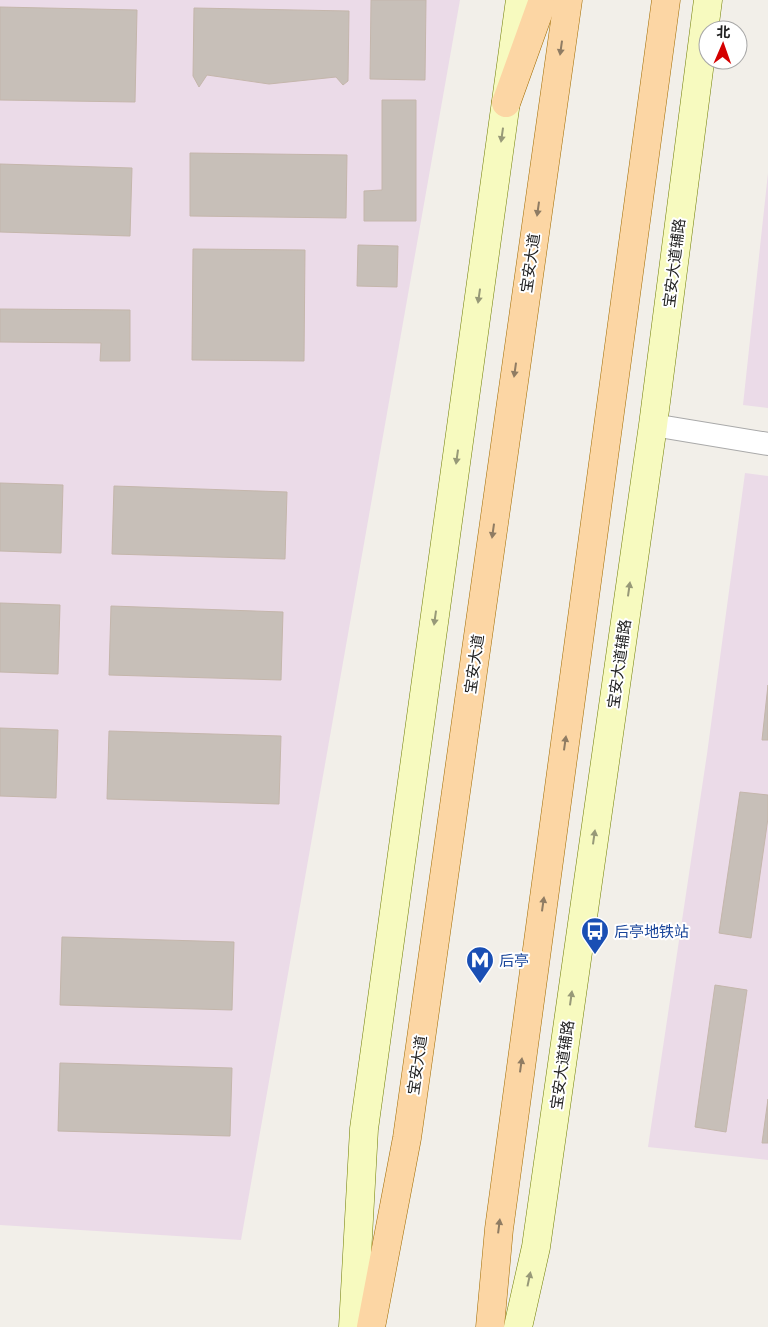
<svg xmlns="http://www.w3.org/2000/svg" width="768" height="1327" font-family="Mulish,'Noto Sans SC',sans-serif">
<rect width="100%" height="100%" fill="#f2efe9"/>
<!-- industrial -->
<g fill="#ebdbe8">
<path d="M 0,0 L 460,0 L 241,1240 L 0,1225 Z"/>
<path d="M 768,173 L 768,408 L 743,405 Z"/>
<path d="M 745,473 L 768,476 L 768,1160 L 648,1147 L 707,754 Z"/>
</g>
<!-- building -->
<g fill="#c7bfb8" stroke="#c4b6ab">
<path d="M 371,0 L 426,0 L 425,80 L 370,79 Z"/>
<path d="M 0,7 L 137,10 L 135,102 L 0,100 Z"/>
<path d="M 194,8 L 349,11 L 348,81 L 343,85 L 336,77 L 269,84 L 207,75 L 199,87 L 193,76 Z"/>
<path d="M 382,100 L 416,100 L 416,221 L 364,221 L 364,191 L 382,190 Z"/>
<path d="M 190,153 L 347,155 L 346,218 L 190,216 Z"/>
<path d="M 0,164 L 132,168 L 130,236 L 0,232 Z"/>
<path d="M 358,245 L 398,246 L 397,287 L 357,286 Z"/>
<path d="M 193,249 L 305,250 L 304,361 L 192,360 Z"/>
<path d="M 0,309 L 130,310 L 130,361 L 100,361 L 101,343 L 0,342 Z"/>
<path d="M 0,483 L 63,485 L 61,553 L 0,551 Z"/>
<path d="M 114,486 L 287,492 L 285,559 L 112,554 Z"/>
<path d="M 0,603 L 60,605 L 58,674 L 0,672 Z"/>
<path d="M 111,606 L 283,612 L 281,680 L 109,675 Z"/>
<path d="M 768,685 L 768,740 L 762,740 Z"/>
<path d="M 0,728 L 58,730 L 56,798 L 0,796 Z"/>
<path d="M 109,731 L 281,736 L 279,804 L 107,799 Z"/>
<path d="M 740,792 L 768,795 L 768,818 L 751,938 L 719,933 Z"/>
<path d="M 62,937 L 234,942 L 232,1010 L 60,1005 Z"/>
<path d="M 715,985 L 747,990 L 726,1132 L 695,1127 Z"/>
<path d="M 60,1063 L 232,1068 L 230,1136 L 58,1131 Z"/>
<path d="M 768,1099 L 768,1143 L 762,1143 Z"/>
</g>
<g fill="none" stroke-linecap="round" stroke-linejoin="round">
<!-- street casing -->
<g stroke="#a9a9a9" stroke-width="24">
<path id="street" d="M 653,425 L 768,444"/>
</g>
<!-- secondary casing -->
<g stroke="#707d05" stroke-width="29">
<g id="secondary">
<path d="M 353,1327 L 364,1129 L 520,0"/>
<path d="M 518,1327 L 536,1247 L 653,425 L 708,0"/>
</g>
</g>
<!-- primary casing -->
<g stroke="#a06b00" stroke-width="29">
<g id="primary">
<path d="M 506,103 L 543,0"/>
<path d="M 371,1327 L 407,1138 L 568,0"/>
<path d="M 490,1327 L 499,1229 L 666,0"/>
</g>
</g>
<!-- street -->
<use href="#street" stroke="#fff" stroke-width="22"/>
<!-- secondary -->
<use href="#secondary" stroke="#f7fabf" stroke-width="28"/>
<!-- primary -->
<use href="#primary" stroke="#fcd6a4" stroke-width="28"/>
</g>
<!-- one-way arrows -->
<defs><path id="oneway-solid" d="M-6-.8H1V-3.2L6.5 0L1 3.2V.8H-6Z" transform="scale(1.25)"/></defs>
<g fill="#8f7c63">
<use href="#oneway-solid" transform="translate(561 48) rotate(98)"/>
<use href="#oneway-solid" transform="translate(538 209) rotate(98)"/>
<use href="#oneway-solid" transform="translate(515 370) rotate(98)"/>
<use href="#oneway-solid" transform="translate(493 531) rotate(98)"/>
<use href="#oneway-solid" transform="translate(565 743) rotate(-82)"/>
<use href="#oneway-solid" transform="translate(543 904) rotate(-82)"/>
<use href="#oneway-solid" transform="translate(521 1065) rotate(-82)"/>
<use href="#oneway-solid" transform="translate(499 1226) rotate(-83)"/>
</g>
<g fill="#979978">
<use href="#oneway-solid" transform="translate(502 135) rotate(98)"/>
<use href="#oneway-solid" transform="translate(479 296) rotate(98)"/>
<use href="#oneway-solid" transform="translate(457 457) rotate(98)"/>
<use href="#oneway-solid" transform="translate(629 589) rotate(-82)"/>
<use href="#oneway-solid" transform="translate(435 618) rotate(98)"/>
<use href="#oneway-solid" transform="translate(594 837) rotate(-82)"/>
<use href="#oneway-solid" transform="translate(571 998) rotate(-82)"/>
<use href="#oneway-solid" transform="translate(529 1279) rotate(-78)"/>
</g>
<!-- icons -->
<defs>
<g id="bus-pin" transform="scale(1.4375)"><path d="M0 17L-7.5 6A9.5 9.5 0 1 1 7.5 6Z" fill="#1a4fb4" stroke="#fff"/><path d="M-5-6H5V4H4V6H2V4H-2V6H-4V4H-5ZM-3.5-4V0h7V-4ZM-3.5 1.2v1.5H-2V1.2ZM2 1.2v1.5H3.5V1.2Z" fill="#fff"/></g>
<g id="metro-pin" transform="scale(1.4375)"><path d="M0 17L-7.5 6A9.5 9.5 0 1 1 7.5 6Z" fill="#1a4fb4" stroke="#fff"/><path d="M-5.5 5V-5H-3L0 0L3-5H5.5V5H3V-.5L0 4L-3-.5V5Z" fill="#fff"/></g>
</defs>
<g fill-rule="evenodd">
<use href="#bus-pin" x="595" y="931"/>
<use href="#metro-pin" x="480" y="960"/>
</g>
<g text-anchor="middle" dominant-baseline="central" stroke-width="4" stroke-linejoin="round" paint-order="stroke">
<!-- street labels -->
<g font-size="15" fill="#222" stroke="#fff">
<text transform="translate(530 263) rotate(-82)">宝安大道</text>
<text transform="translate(674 263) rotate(-83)">宝安大道辅路</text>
<text transform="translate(474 664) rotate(-82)">宝安大道</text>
<text transform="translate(619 664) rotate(-82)">宝安大道辅路</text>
<text transform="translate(417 1065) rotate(-82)">宝安大道</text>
<text transform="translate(562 1065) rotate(-82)">宝安大道辅路</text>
</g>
<!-- transit labels -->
<g font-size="15" fill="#164399" stroke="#fff" text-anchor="start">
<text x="614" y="931">后亭地铁站</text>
<text x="499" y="960">后亭</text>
</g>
</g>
<!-- north arrow -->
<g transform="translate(723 45) rotate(2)"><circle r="24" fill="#ffffff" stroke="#a7a7a7"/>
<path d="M0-4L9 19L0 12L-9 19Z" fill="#d40000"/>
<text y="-8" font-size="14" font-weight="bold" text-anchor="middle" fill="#222222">北</text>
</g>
</svg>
